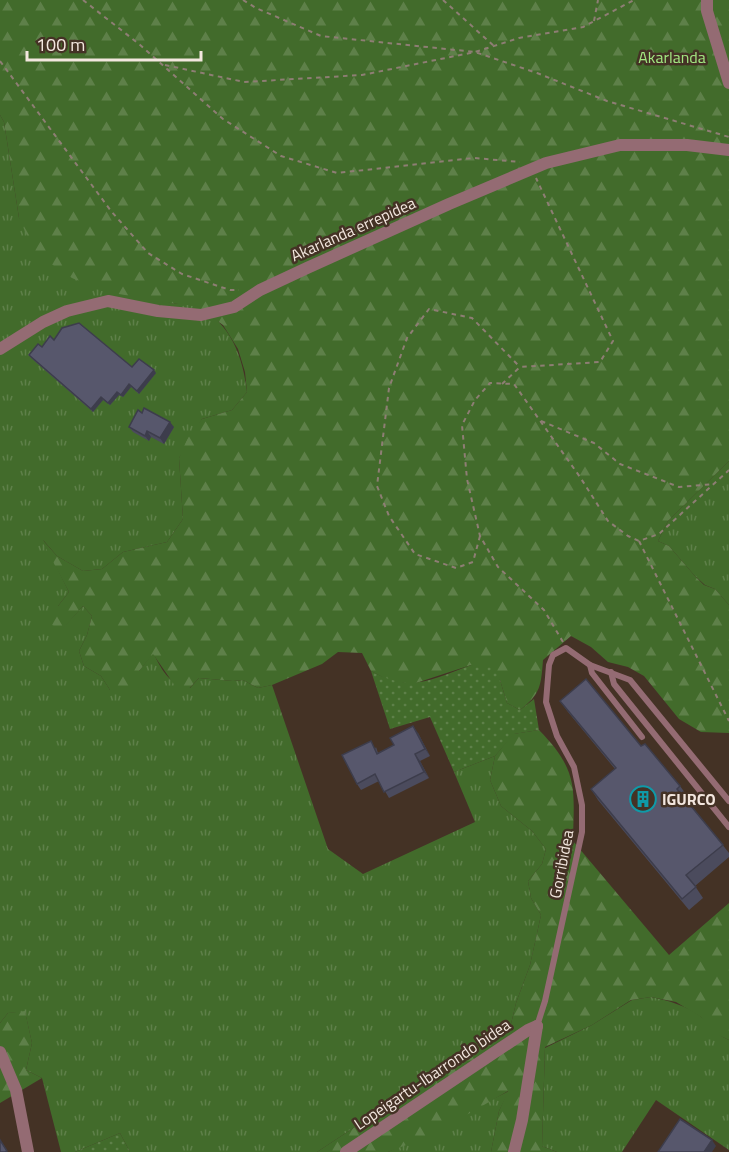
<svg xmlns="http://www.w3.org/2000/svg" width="729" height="1152" font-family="'Titillium Web',sans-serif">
<defs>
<pattern id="grass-tufts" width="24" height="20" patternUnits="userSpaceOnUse" patternTransform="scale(1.5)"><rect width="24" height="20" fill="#426b2b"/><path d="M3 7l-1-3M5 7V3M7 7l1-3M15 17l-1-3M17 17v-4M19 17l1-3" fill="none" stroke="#5e8049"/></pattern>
<pattern id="forest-firs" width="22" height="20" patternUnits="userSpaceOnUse" patternTransform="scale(1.5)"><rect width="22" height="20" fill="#426b2b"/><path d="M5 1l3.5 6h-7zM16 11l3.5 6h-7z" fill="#5e8049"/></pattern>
<pattern id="garden-dots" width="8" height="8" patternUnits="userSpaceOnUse" patternTransform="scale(1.5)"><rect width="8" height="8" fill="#426b2b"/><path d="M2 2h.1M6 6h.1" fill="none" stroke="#5e8049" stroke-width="1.8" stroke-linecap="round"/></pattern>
</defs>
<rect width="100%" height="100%" fill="#443225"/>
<!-- grass -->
<g fill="url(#grass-tufts)">
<path d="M 0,115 L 4,122 L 19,218 L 170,303 C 178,304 190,303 197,306 C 231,323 243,357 247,392 L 232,410 L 202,419 L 179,458 L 183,519 L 167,542 L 123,552 L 102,569 L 83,571 L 57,556 L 43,540 L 69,592 L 58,606 L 62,629 L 83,606 L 92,616 L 87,635 L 79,651 L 84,666 L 101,676 L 110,690 L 139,687 L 139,671 L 153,653 C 164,673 167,682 190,688 L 199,678 L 233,681 L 243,680 L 258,688 L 272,685 L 328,849 L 363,874 L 475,822 L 454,772 L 495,756 L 490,780 L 501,806 L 532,831 L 546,849 L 542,864 L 528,881 L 531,898 L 541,915 L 530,965 L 516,1003 L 511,1024 L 317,1152 L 130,1152 L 120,1133 L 75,1152 L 61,1152 L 42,1078 L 26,1070 L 32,1043 L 25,1012 L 8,1013 L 0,1023 Z"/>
<path d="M 729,461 L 729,605 L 715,589 L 705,585 L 694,575 L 669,546 L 658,541 L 668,521 Z"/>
<path d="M 651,997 C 669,1001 685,1005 700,1016 C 711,1025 714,1034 729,1040 L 729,1150 L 656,1100 L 622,1152 L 557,1152 L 542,1146 L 545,1048 L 592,1025 L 632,1000 Z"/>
<path d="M 509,1091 L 499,1111 L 491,1152 L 388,1152 Z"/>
</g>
<!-- forest -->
<g fill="url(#forest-firs)">
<path d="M 0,0 L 729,0 L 729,461 L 668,521 L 658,541 L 669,546 L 694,575 L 704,585 L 715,589 L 729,605 L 729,733 L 701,732 L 679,719 L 644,676 L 628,667 L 608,662 L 591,647 L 571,636 L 543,660 C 541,685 541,694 520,710 L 507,703 L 500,680 L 471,665 L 413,684 L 390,681 L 371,671 L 362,653 L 338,652 L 322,664 L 272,685 L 258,688 L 243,680 L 233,681 L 199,678 L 182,696 L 153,654 L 139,671 L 139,687 L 130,699 L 110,690 L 101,676 L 84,666 L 79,651 L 87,635 L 92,616 L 83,606 L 62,630 L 52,625 L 58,606 L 69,592 L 40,537 L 57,556 L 83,571 L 102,569 L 123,552 L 167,542 L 183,519 L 179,458 L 188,437 L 202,419 L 232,410 L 247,392 L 245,372 L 238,349 L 223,325 L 196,306 L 170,303 L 102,291 L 72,278 L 35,253 L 19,218 L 4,122 L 0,115 Z"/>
<path d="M 539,730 C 579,771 574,788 573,841 L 669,955 L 729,903 L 729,1040 L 714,1033 L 701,1017 L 676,1002 L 651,997 L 631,1000 L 592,1025 L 545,1047 L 542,1146 L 557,1152 L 491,1152 L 499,1111 L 508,1091 L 432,1135 L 388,1152 L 317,1152 L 511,1024 L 516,1003 L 530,965 L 541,915 L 531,898 L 528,881 L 542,864 L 546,849 L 532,831 L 501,806 L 490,780 L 495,756 L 513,734 Z"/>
<path d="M 25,1011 L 32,1043 L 26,1070 L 42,1078 L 0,1103 L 0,1023 L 8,1013 Z"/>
</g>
<!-- garden -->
<g fill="url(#garden-dots)">
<path d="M 471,665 L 492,666 L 500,680 L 507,703 L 520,710 L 534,699 L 539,730 L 514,734 L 495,756 L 454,772 L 430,717 L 390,729 L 371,671 C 412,693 430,680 471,665 Z"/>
<path d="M 120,1133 L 130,1152 L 75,1152 Z"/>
</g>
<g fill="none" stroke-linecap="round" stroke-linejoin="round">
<!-- path -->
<g stroke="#8e7e74" stroke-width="2" stroke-dasharray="4.5 4.5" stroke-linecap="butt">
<path d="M 83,0 L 139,44 L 223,119 L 281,156 L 337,173 L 474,158 L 520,162"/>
<path d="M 243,0 L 256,8 L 321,36 L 475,52 L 537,73 L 607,101 L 729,137"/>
<path d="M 443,0 L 494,46"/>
<path d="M 594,21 L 598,0"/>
<path d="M 0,61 L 111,211 L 148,253 L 182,274 L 230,290 L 239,290"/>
<path d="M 165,65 L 244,82 L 362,75 L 475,52 L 519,38 L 583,27 L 634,0"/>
<path d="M 502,384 L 520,367 L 600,362 L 613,341 L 536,178"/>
<path d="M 541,421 L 594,443 L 620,464 L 679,487 L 714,484"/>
<path d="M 480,536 L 473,562 L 456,568 L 415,554 L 389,516 L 377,486 L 389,388 L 407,338 L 429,309 L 472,318 L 520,367"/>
<path d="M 639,541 L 729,721"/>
<path d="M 563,642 L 544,610 L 498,567 L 480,536 L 467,479 L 462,425 L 475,400 L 490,383 L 514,384 L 580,477 L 608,521 L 628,536 L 639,541 L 659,534 L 729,470"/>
</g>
<!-- service -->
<g stroke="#946b73" stroke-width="6">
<path d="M 590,665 L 592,673 L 642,737"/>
<path d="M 611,672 L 614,684 L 729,827"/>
<path d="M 537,1026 L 545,1001 L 582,832 L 582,805 L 574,767 L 557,736 L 546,702 L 549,665 L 553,655 L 566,648 L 590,665 L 630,680 L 729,801"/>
</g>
<!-- minor -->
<g stroke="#946b73" stroke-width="12">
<path d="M 707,0 L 707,11 L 729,83"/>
<path d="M 0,349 L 43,322 L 67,311 L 108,301 L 158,311 L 201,315 L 234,307 L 260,290 L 307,268 L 449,204 L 546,163 L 620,145 L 687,145 L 729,150"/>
<path d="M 0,1052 L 16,1090 L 28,1152"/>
<path d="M 346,1152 L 528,1030 L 537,1026"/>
<path d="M 514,1152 L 522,1120 L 537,1026"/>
</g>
</g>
<!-- wall -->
<g fill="#4b4b5d">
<path d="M 54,340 L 132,367 L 156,373 L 139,394 L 131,387 L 123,397 L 119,395 L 110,405 L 103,400 L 93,412 L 31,358 L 29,355 Z"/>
<path d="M 129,427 L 174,427 L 164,444 L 151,437 L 149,441 L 133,432 Z"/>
<path d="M 560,701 L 641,746 L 680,786 L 688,797 L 686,799 L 729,853 L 729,857 L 695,886 L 703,898 L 689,910 L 598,800 L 591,789 L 615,769 L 568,712 Z"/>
<path d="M 418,733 L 430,756 L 420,761 L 429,778 L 389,798 L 379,781 L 361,790 L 357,784 L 376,747 L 378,753 Z"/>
</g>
<!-- shaded-wall -->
<g fill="#3d3d4c">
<path d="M 154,370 L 156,373 L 139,394 L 137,391 Z"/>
<path d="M 129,384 L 131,387 L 123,397 L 121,395 Z"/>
<path d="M 117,392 L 119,395 L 110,405 L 108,403 Z"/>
<path d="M 101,397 L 103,400 L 93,412 L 91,409 Z"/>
<path d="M 170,422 L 174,427 L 164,444 L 160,438 Z"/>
<path d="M 147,431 L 151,437 L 149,441 L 145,436 Z"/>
<path d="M 413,726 L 418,733 L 430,756 L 425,749 Z"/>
<path d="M 415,754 L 420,761 L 429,778 L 424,772 Z"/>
<path d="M 712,1140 L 716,1146 L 712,1152 L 704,1152 Z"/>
</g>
<!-- building -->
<g fill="#57576c" stroke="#3d3d4c" stroke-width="1.5">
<path d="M 79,323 L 132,367 L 139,359 L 154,370 L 137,391 L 129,384 L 121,395 L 117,392 L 108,403 L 101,397 L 91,409 L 29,355 L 38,344 L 42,347 L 50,336 L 54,340 L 62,328 Z"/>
<path d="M 144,408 L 170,422 L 160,438 L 147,431 L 145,436 L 129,427 L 138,410 L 142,413 Z"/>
<path d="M 586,679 L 641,746 L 645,744 L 680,786 L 677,789 L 723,845 L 686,875 L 696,887 L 682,899 L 591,789 L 616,768 L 560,701 Z"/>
<path d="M 413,726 L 425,749 L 415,754 L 424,772 L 384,792 L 375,774 L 357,784 L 342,755 L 371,741 L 377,754 L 394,745 L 390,738 Z"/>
<path d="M 680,1119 L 712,1140 L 704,1152 L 658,1152 Z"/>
<path d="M 0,1140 L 7,1151 L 5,1152 L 0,1152 Z"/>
</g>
<!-- icons -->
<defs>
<g id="building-ring" transform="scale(1.35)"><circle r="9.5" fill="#443225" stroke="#0f9aa8" stroke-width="1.5"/><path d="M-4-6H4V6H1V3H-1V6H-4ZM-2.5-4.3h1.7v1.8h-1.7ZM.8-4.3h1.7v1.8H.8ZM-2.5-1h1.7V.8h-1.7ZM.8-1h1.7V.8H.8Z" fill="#0f9aa8"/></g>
</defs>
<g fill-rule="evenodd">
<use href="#building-ring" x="643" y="799"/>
</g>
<g text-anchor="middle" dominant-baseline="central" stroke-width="5" stroke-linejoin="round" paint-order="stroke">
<!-- park labels -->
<g font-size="16" fill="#a2e681" stroke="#443225">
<text x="672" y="57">Akarlanda</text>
</g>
<!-- street labels -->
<g font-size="16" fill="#f3e7df" stroke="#443225">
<text transform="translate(353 229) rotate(-24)">Akarlanda errepidea</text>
<text transform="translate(561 864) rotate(-79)">Gorribidea</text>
<text transform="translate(432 1074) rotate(-34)">Lopeigartu-Ibarrondo bidea</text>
</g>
<!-- poi labels -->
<g font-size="16" font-weight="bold" fill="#f3e7df" stroke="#443225" text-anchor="start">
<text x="662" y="799">IGURCO</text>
</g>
</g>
<!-- scale -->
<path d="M27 51v9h174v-9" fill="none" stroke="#f3e7df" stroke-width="3"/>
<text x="36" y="51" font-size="18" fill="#f3e7df" stroke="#443225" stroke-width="4.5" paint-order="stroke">100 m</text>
</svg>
